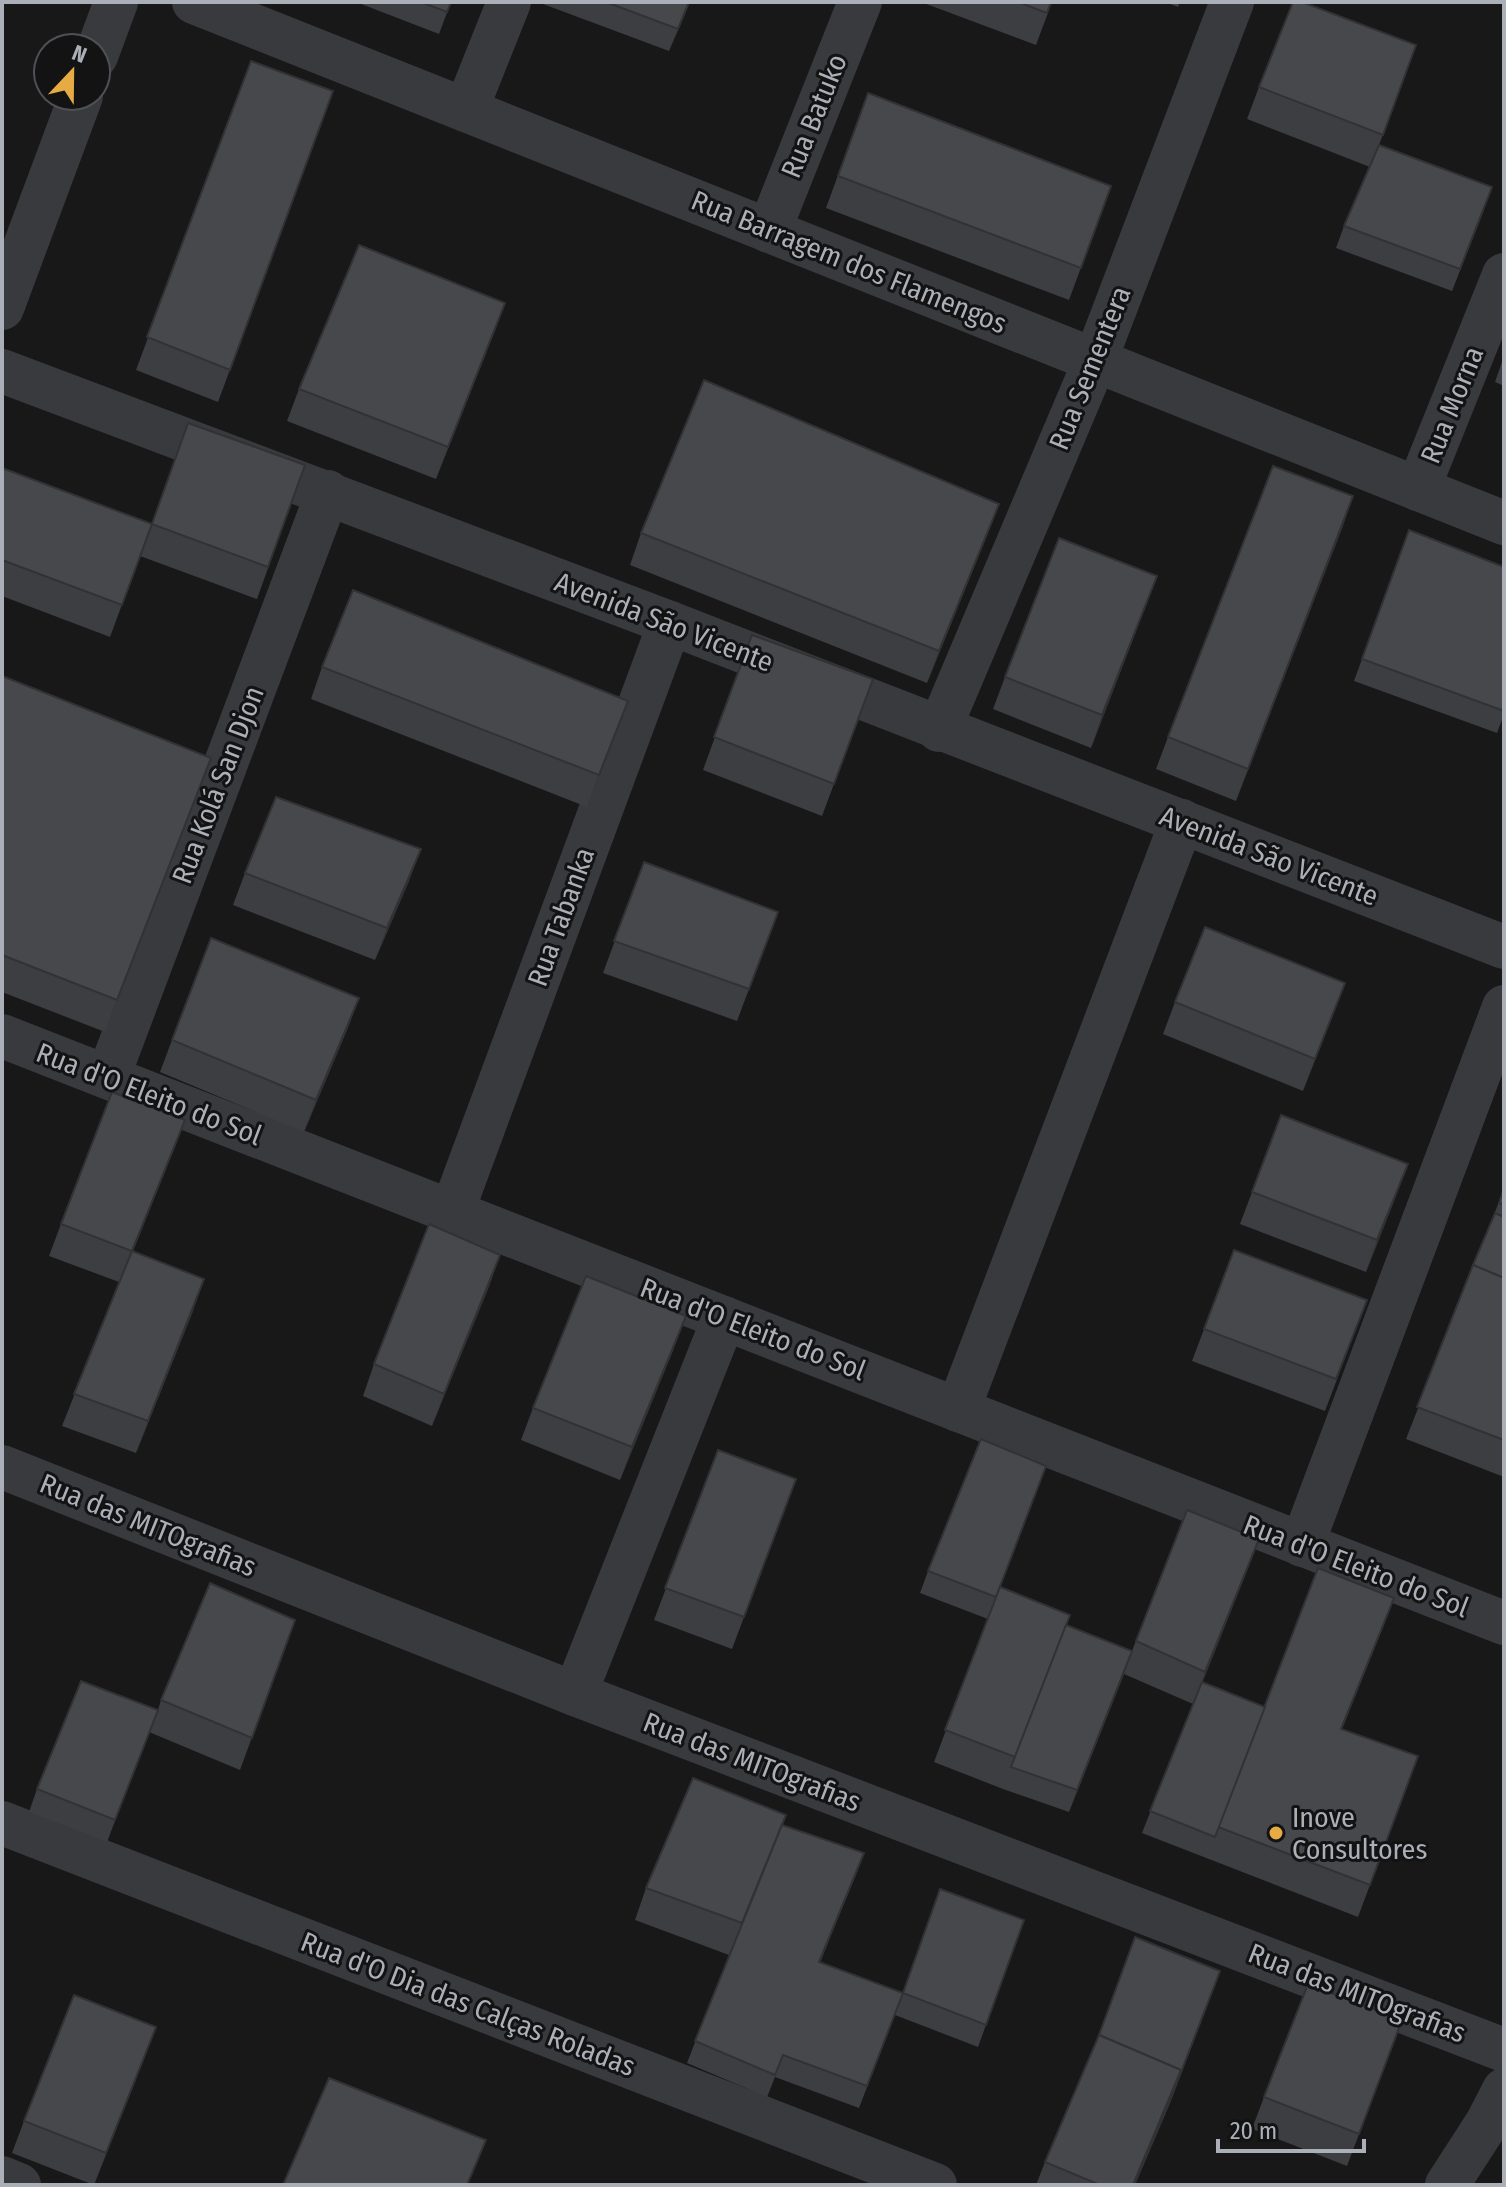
<svg xmlns="http://www.w3.org/2000/svg" width="1506" height="2187" font-family="'Fira Sans Condensed',sans-serif">
<rect width="100%" height="100%" fill="#181819"/>
<g fill="none" stroke-linecap="round" stroke-linejoin="round">
<!-- minor -->
<g stroke="#393a3e" stroke-width="44">
<path d="M 194,2 L 1504,523"/>
<path d="M 96,56 L 116,2"/>
<path d="M 466,110 L 509,2"/>
<path d="M 769,231 L 860,2"/>
<path d="M 2,308 L 81,96"/>
<path d="M 2,371 L 670,623 L 1504,947"/>
<path d="M 1418,489 L 1504,275"/>
<path d="M 939,730 L 1095,361 L 1232,2"/>
<path d="M 2,1036 L 1504,1623"/>
<path d="M 108,1077 L 328,492"/>
<path d="M 452,1212 L 670,623"/>
<path d="M 958,1410 L 1182,821"/>
<path d="M 2,1467 L 575,1694 L 1504,2050"/>
<path d="M 1302,1545 L 1504,1007"/>
<path d="M 575,1694 L 724,1318"/>
<path d="M 2,1823 L 935,2185"/>
<path d="M 2,2178 L 19,2185"/>
<path d="M 1447,2185 L 1487,2123 L 1504,2090"/>
</g>
</g>
<!-- wall -->
<g fill="#3d3e41">
<path d="M 356,2 L 451,2 L 439,34 Z"/>
<path d="M 544,2 L 690,2 L 669,51 L 543,4 Z"/>
<path d="M 921,2 L 1052,2 L 1036,45 Z"/>
<path d="M 1165,2 L 1180,2 L 1178,7 Z"/>
<path d="M 1416,45 L 1379,145 L 1484,210 L 1452,291 L 1336,248 L 1344,226 L 1370,167 L 1247,119 L 1259,87 Z"/>
<path d="M 251,61 L 333,91 L 218,402 L 136,370 Z"/>
<path d="M 868,93 L 1111,186 L 1069,300 L 826,208 Z"/>
<path d="M 505,303 L 436,479 L 287,421 L 299,389 Z"/>
<path d="M 1504,356 L 1504,386 L 1495,382 Z"/>
<path d="M 305,465 L 257,599 L 140,556 L 110,637 L 2,596 L 2,469 L 152,524 Z"/>
<path d="M 1353,496 L 1236,801 L 1156,769 L 1168,737 Z"/>
<path d="M 999,504 L 927,683 L 630,565 L 641,533 Z"/>
<path d="M 1409,530 L 1504,567 L 1504,714 L 1497,733 L 1354,681 Z"/>
<path d="M 1145,608 L 1091,748 L 993,709 L 1005,677 Z"/>
<path d="M 752,635 L 873,679 L 822,816 L 703,770 Z"/>
<path d="M 322,667 L 628,701 L 587,807 L 311,699 Z"/>
<path d="M 2,676 L 211,758 L 105,1032 L 2,992 Z"/>
<path d="M 644,862 L 778,912 L 737,1021 L 603,973 Z"/>
<path d="M 245,873 L 409,881 L 375,960 L 233,905 Z"/>
<path d="M 1345,983 L 1303,1091 L 1163,1034 L 1175,1002 Z"/>
<path d="M 359,998 L 347,1030 L 304,1132 L 160,1072 L 172,1040 Z"/>
<path d="M 1281,1115 L 1396,1196 L 1366,1272 L 1240,1224 Z"/>
<path d="M 185,1120 L 133,1251 L 193,1311 L 136,1453 L 62,1426 L 119,1282 L 49,1256 L 61,1224 Z"/>
<path d="M 1504,1189 L 1504,1477 L 1406,1439 Z"/>
<path d="M 1234,1250 L 1367,1300 L 1325,1411 L 1192,1361 Z"/>
<path d="M 500,1255 L 432,1426 L 363,1396 L 374,1364 Z"/>
<path d="M 674,1348 L 620,1480 L 521,1440 L 533,1408 Z"/>
<path d="M 718,1450 L 796,1479 L 732,1649 L 654,1620 Z"/>
<path d="M 1187,1510 L 1259,1539 L 1202,1682 L 1265,1707 L 1394,1598 L 1342,1729 L 1418,1756 L 1358,1917 L 1142,1833 L 1193,1704 L 1124,1674 L 1069,1812 L 1003,1789 L 934,1762 L 988,1619 L 920,1593 L 928,1571 L 1001,1588 L 1066,1625 L 1132,1651 Z"/>
<path d="M 295,1620 L 240,1770 L 149,1732 L 107,1842 L 29,1812 L 37,1789 L 158,1710 L 161,1700 Z"/>
<path d="M 782,1825 L 864,1853 L 820,1963 L 903,1993 L 1024,1920 L 978,2047 L 895,2015 L 896,2012 L 859,2108 L 775,2077 L 767,2097 L 687,2063 L 729,1955 L 635,1920 L 646,1888 Z"/>
<path d="M 1212,1993 L 1170,2103 L 1135,2185 L 1036,2185 L 1045,2162 Z"/>
<path d="M 1402,2020 L 1347,2166 L 1252,2129 L 1264,2097 Z"/>
<path d="M 144,2059 L 94,2185 L 12,2153 L 24,2121 Z"/>
</g>
<!-- shaded-wall -->
<g fill="#323235">
<path d="M 689,2 L 690,2 L 669,51 L 678,29 Z"/>
<path d="M 505,303 L 493,336 L 436,479 L 448,447 Z"/>
<path d="M 1353,496 L 1342,529 L 1236,801 L 1248,769 Z"/>
<path d="M 999,504 L 987,536 L 927,683 L 939,651 Z"/>
<path d="M 1157,576 L 1145,608 L 1091,748 L 1102,715 Z"/>
<path d="M 628,701 L 616,733 L 587,807 L 599,775 Z"/>
<path d="M 211,758 L 199,790 L 105,1032 L 117,1000 Z"/>
<path d="M 421,849 L 409,881 L 375,960 L 387,928 Z"/>
<path d="M 1345,983 L 1333,1015 L 1303,1091 L 1315,1059 Z"/>
<path d="M 359,998 L 347,1030 L 304,1132 L 316,1100 Z"/>
<path d="M 185,1120 L 173,1152 L 120,1283 L 132,1251 Z"/>
<path d="M 1408,1164 L 1396,1196 L 1366,1272 L 1377,1240 Z"/>
<path d="M 500,1255 L 489,1287 L 432,1426 L 444,1394 Z"/>
<path d="M 204,1279 L 193,1311 L 136,1453 L 148,1421 Z"/>
<path d="M 686,1316 L 674,1348 L 620,1480 L 632,1447 Z"/>
<path d="M 1259,1539 L 1247,1571 L 1194,1704 L 1205,1672 Z"/>
<path d="M 1394,1598 L 1382,1630 L 1329,1761 L 1341,1729 Z"/>
<path d="M 1132,1651 L 1124,1674 L 1069,1812 L 1077,1790 Z"/>
<path d="M 864,1853 L 856,1875 L 810,1985 L 819,1962 Z"/>
<path d="M 1212,1993 L 1170,2103 L 1135,2185 L 1133,2185 Z"/>
<path d="M 156,2027 L 144,2059 L 94,2185 L 106,2153 Z"/>
</g>
<!-- building -->
<g fill="#47484c" stroke="#323235" stroke-width="2">
<path d="M 421,2 L 451,2 L 447,12 Z"/>
<path d="M 606,2 L 689,2 L 678,29 Z"/>
<path d="M 1018,2 L 1051,2 L 1047,13 Z"/>
<path d="M 1293,2 L 1302,2 L 1416,45 L 1383,135 L 1259,87 Z"/>
<path d="M 251,61 L 333,91 L 230,370 L 147,337 Z"/>
<path d="M 868,93 L 1111,186 L 1081,268 L 838,176 Z"/>
<path d="M 1379,145 L 1492,187 L 1460,269 L 1344,226 Z"/>
<path d="M 359,245 L 505,303 L 448,447 L 299,389 Z"/>
<path d="M 704,380 L 999,504 L 939,651 L 641,533 Z"/>
<path d="M 188,423 L 305,465 L 268,567 L 152,524 L 122,605 L 2,560 L 2,468 L 152,524 Z"/>
<path d="M 1273,466 L 1353,496 L 1248,769 L 1168,737 Z"/>
<path d="M 1409,530 L 1504,567 L 1504,711 L 1362,659 Z"/>
<path d="M 1059,538 L 1157,576 L 1102,715 L 1005,677 Z"/>
<path d="M 353,590 L 628,701 L 599,775 L 322,667 Z"/>
<path d="M 752,635 L 873,679 L 834,784 L 714,737 Z"/>
<path d="M 2,676 L 211,758 L 117,1000 L 2,955 Z"/>
<path d="M 276,797 L 421,849 L 387,928 L 245,873 Z"/>
<path d="M 644,862 L 778,912 L 749,989 L 614,941 Z"/>
<path d="M 1205,927 L 1345,983 L 1315,1059 L 1175,1002 Z"/>
<path d="M 211,938 L 359,998 L 316,1100 L 172,1040 Z"/>
<path d="M 112,1092 L 185,1120 L 132,1251 L 204,1279 L 148,1421 L 74,1394 L 132,1251 L 61,1224 Z"/>
<path d="M 1281,1115 L 1408,1164 L 1377,1240 L 1252,1192 Z"/>
<path d="M 1504,1189 L 1504,1205 L 1499,1203 Z"/>
<path d="M 1495,1213 L 1504,1217 L 1504,1278 L 1473,1265 Z"/>
<path d="M 429,1224 L 500,1255 L 444,1394 L 374,1364 Z"/>
<path d="M 1234,1250 L 1367,1300 L 1336,1379 L 1204,1329 Z"/>
<path d="M 1473,1265 L 1504,1278 L 1504,1440 L 1417,1407 Z"/>
<path d="M 586,1276 L 686,1316 L 632,1447 L 533,1408 Z"/>
<path d="M 981,1439 L 1046,1466 L 996,1597 L 928,1571 Z"/>
<path d="M 718,1450 L 796,1479 L 744,1617 L 665,1588 Z"/>
<path d="M 1187,1510 L 1259,1539 L 1205,1672 L 1136,1641 Z"/>
<path d="M 1318,1568 L 1394,1598 L 1341,1729 L 1418,1756 L 1370,1885 L 1218,1827 Z"/>
<path d="M 210,1583 L 295,1620 L 252,1738 L 161,1700 Z"/>
<path d="M 1000,1587 L 1070,1615 L 1015,1757 L 945,1730 Z"/>
<path d="M 1066,1625 L 1132,1651 L 1077,1790 L 1011,1767 Z"/>
<path d="M 81,1681 L 158,1710 L 115,1820 L 37,1789 Z"/>
<path d="M 1202,1682 L 1265,1707 L 1215,1837 L 1150,1811 Z"/>
<path d="M 693,1778 L 786,1815 L 742,1923 L 646,1888 Z"/>
<path d="M 782,1825 L 864,1853 L 819,1962 L 903,1993 L 867,2086 L 783,2055 L 775,2075 L 695,2041 Z"/>
<path d="M 940,1889 L 1024,1920 L 986,2025 L 903,1993 Z"/>
<path d="M 1135,1937 L 1220,1971 L 1178,2080 L 1181,2070 L 1099,2035 Z"/>
<path d="M 1308,1984 L 1402,2020 L 1359,2134 L 1264,2097 Z"/>
<path d="M 74,1995 L 156,2027 L 106,2153 L 24,2121 Z"/>
<path d="M 1099,2035 L 1181,2070 L 1133,2185 L 1100,2185 L 1045,2162 Z"/>
<path d="M 329,2078 L 486,2140 L 467,2185 L 283,2185 Z"/>
</g>
<!-- markers -->
<circle fill="#e6ac43" stroke="#131314" stroke-width="3" cx="1276" cy="1833" r="8"/>
<g text-anchor="middle" dominant-baseline="central" stroke-width="6" stroke-linejoin="round" paint-order="stroke">
<!-- street labels -->
<g font-size="28" fill="#abafb8" stroke="#131314">
<text transform="translate(814 116) rotate(-68)">Rua Batuko</text>
<text transform="translate(849 262) rotate(22)">Rua Barragem dos Flamengos</text>
<text transform="translate(1090 368) rotate(-68)">Rua Sementera</text>
<text transform="translate(1452 405) rotate(-68)">Rua Morna</text>
<text transform="translate(664 622) rotate(21)">Avenida São Vicente</text>
<text transform="translate(218 785) rotate(-69)">Rua Kolá San Djon</text>
<text transform="translate(1269 856) rotate(21)">Avenida São Vicente</text>
<text transform="translate(561 917) rotate(-70)">Rua Tabanka</text>
<text transform="translate(149 1094) rotate(21)">Rua d'O Eleito do Sol</text>
<text transform="translate(753 1329) rotate(21)">Rua d'O Eleito do Sol</text>
<text transform="translate(148 1525) rotate(22)">Rua das MITOgrafias</text>
<text transform="translate(1356 1566) rotate(21)">Rua d'O Eleito do Sol</text>
<text transform="translate(752 1762) rotate(21)">Rua das MITOgrafias</text>
<text transform="translate(1357 1993) rotate(21)">Rua das MITOgrafias</text>
<text transform="translate(468 2004) rotate(21)">Rua d'O Dia das Calças Roladas</text>
</g>
<!-- poi labels -->
<g font-size="28" fill="#abafb8" stroke="#131314" text-anchor="start">
<text x="1292" y="1817">Inove<tspan x="1292" dy="32">Consultores</tspan></text>
</g>
</g>
<!-- border -->
<rect width="1506" height="2187" fill="none" stroke="#abafb8" stroke-width="8"/>
<!-- north arrow -->
<g transform="translate(72 72) rotate(22)"><circle r="38" fill="#131314" stroke="#505156" stroke-width="2"/>
<path d="M0-6L14 30L0 20L-14 30Z" fill="#e6ac43"/>
<text y="-12" font-size="22" font-weight="bold" text-anchor="middle" fill="#abafb8">N</text>
</g>
<!-- scale -->
<path d="M1218 2139v12h146v-12" fill="none" stroke="#abafb8" stroke-width="4"/>
<text x="1230" y="2139" font-size="24" fill="#abafb8" stroke="#131314" stroke-width="6" paint-order="stroke">20 m</text>
</svg>
